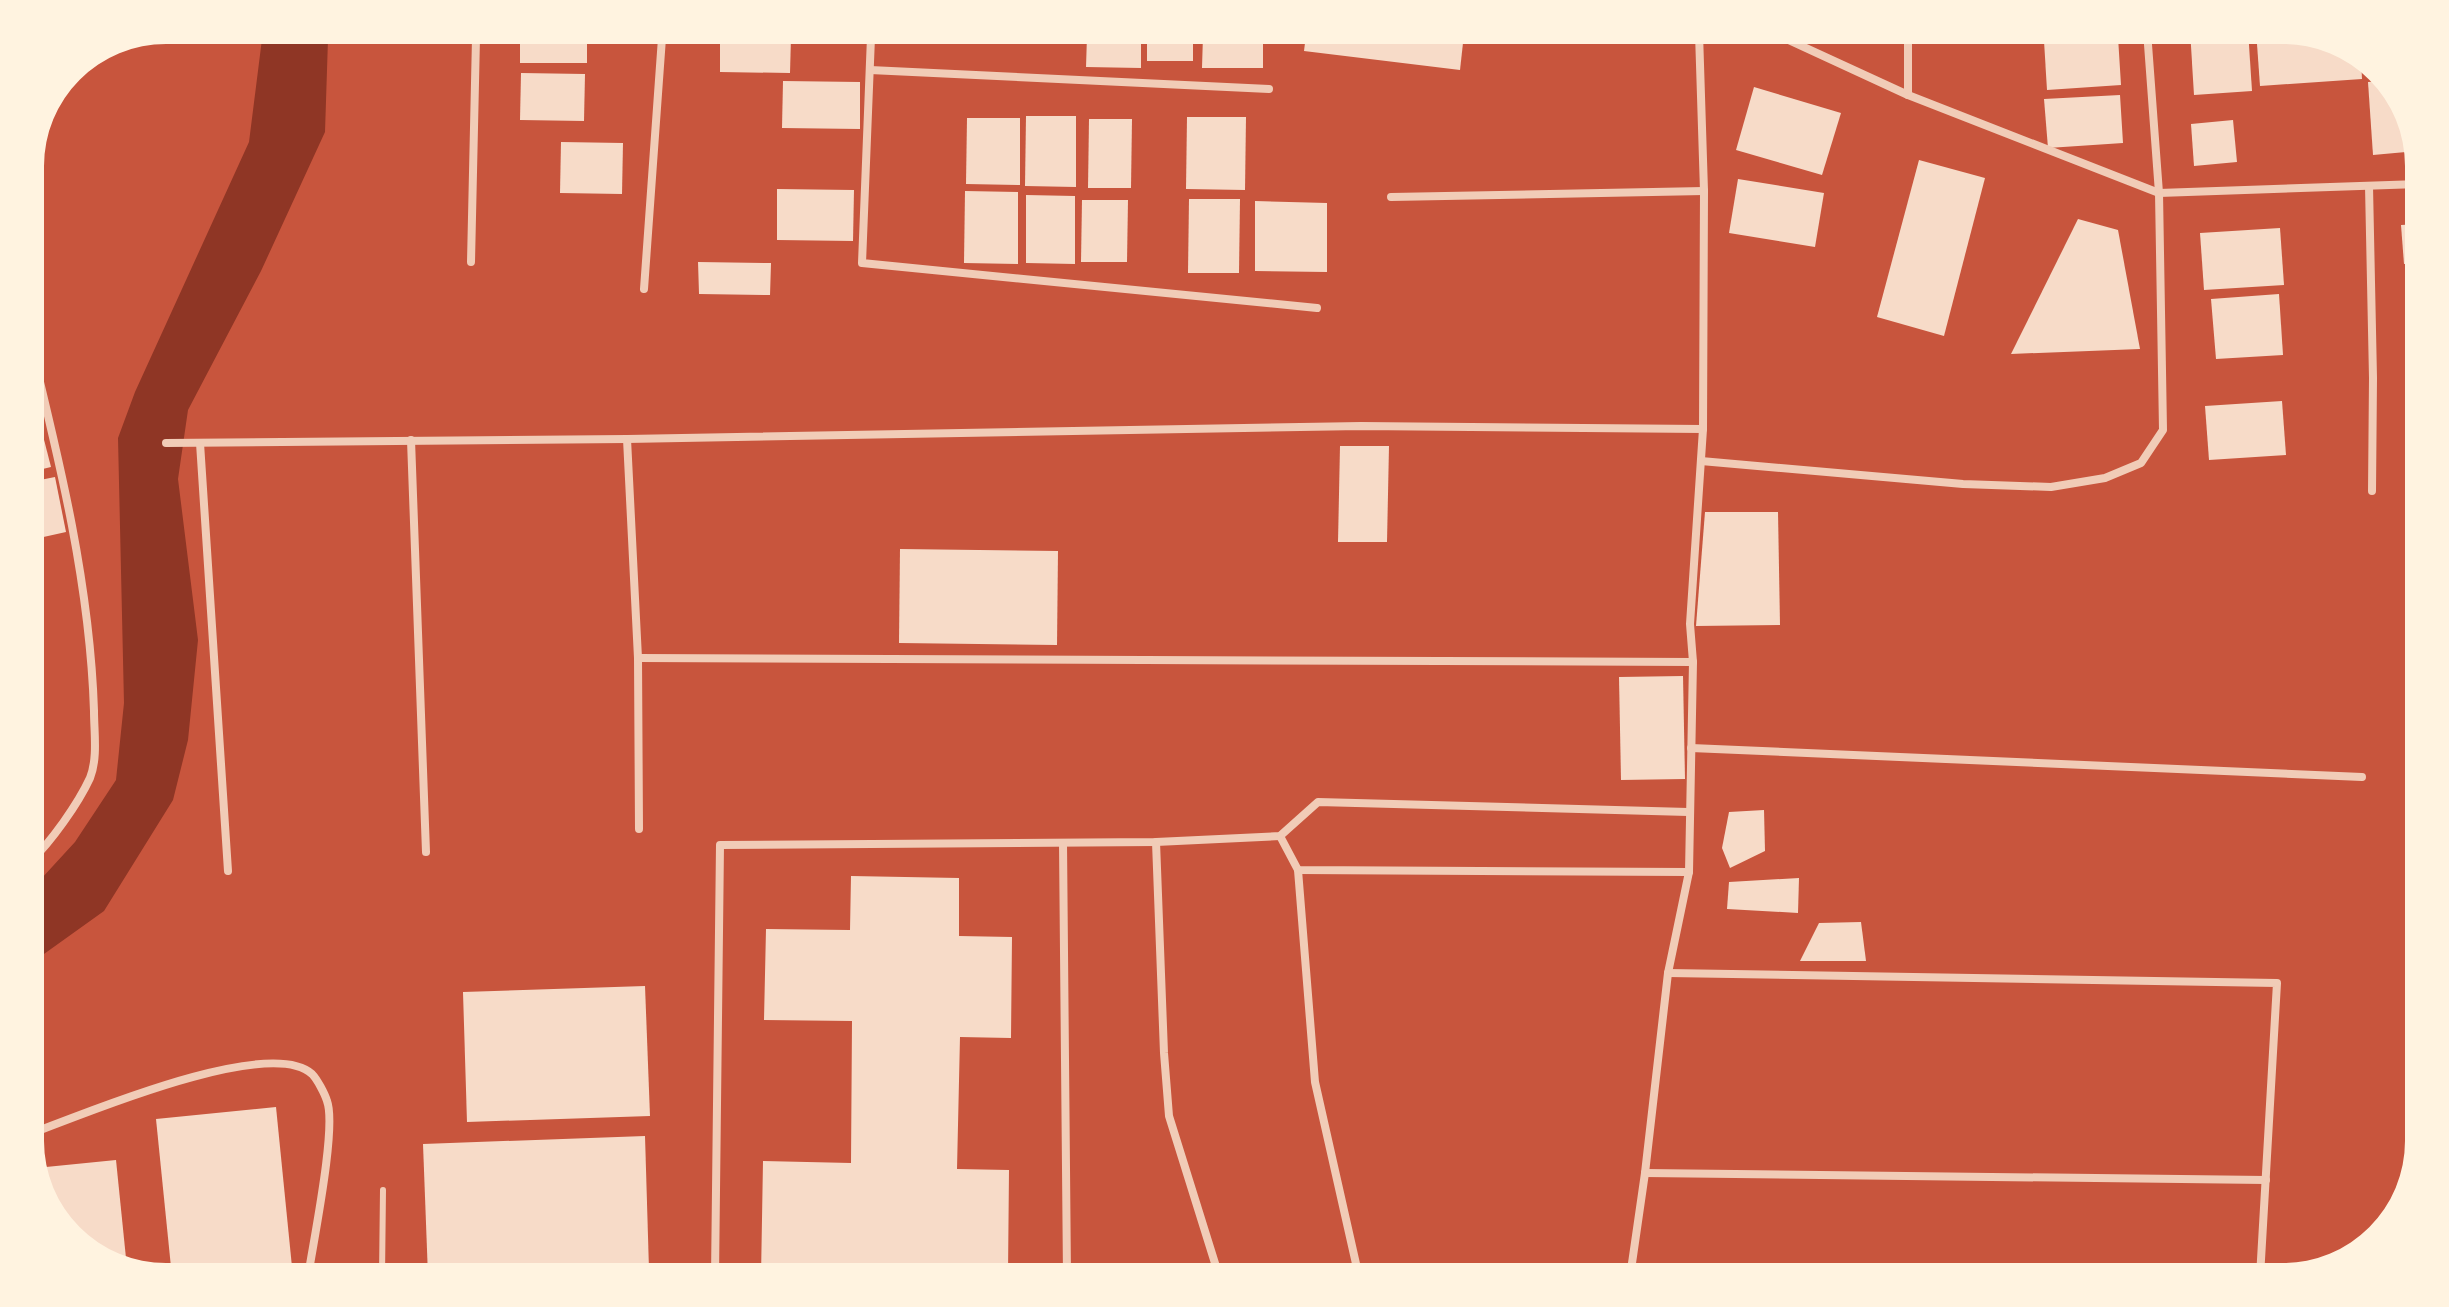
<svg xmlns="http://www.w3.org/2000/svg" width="2449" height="1307" font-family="Ubuntu,sans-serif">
<rect width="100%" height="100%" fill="#c8553d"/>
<!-- water -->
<path fill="#8f3625" d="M 262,39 L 328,39 L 325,132 L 261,271 L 188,410 L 178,479 L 198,640 L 188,740 L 173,800 L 104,911 L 30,964 L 30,891 L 75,842 L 116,780 L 124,703 L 118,438 L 135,392 L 249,142 Z"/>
<!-- building -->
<g fill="#f7dbc8">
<path d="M 2190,30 L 2248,30 L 2252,91 L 2194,95 Z"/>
<path d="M 2256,30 L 2283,30 L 2344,44 L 2361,60 L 2362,79 L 2260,86 Z"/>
<path d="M 2051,31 L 2133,31 L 2133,33 L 2052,39 Z"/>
<path d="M 1464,34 L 1460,70 L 1304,51 L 1306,35 Z"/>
<path d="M 1141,35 L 1141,68 L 1086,67 L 1087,36 Z"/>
<rect x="1147" y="35" width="46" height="26"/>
<path d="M 1203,35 L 1263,35 L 1263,68 L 1202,68 Z"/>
<path d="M 720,37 L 791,37 L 790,73 L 720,72 Z"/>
<path d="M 2118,37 L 2121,85 L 2047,90 L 2044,41 Z"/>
<rect x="520" y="38" width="67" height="25"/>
<path d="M 521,73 L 585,74 L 584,121 L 520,120 Z"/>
<path d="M 783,81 L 860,82 L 860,129 L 782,128 Z"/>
<path d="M 2385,81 L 2396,91 L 2417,151 L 2373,155 L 2368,82 Z"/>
<path d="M 1754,87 L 1841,113 L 1822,175 L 1736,150 Z"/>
<path d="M 2120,95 L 2123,143 L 2048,148 L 2044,99 Z"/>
<path d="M 1026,116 L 1076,116 L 1076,187 L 1025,186 Z"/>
<path d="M 1187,117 L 1246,117 L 1245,190 L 1186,189 Z"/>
<path d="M 967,118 L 1020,118 L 1020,185 L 966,184 Z"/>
<path d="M 1089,119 L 1132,119 L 1131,188 L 1088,188 Z"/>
<path d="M 2233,120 L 2237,162 L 2194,166 L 2191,124 Z"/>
<path d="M 561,142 L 623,143 L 622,194 L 560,193 Z"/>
<path d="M 1919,160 L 1985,178 L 1944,336 L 1877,317 Z"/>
<path d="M 1738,179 L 1824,193 L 1815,247 L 1729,233 Z"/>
<path d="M 777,189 L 854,190 L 853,241 L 777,240 Z"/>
<path d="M 965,191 L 1018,192 L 1018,264 L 964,263 Z"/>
<path d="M 1026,195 L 1075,196 L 1075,264 L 1026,263 Z"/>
<path d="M 1189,199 L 1240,199 L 1239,273 L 1188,273 Z"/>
<path d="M 1082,200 L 1128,200 L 1127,262 L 1081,262 Z"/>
<path d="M 1255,201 L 1327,203 L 1327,272 L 1255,271 Z"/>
<path d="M 2078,219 L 2118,230 L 2140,349 L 2011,354 Z"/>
<path d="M 2419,224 L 2419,263 L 2404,264 L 2401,225 Z"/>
<path d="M 2280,228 L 2284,285 L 2204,290 L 2200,233 Z"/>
<path d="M 698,262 L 771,263 L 770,295 L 699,294 Z"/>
<path d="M 2419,284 L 2419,335 L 2410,335 L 2406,285 Z"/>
<path d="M 2279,294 L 2283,355 L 2216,359 L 2211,299 Z"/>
<path d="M 30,385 L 51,467 L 30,472 Z"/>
<path d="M 2282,401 L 2286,455 L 2209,460 L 2205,406 Z"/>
<path d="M 1340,446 L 1389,446 L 1387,542 L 1338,542 Z"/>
<path d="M 55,477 L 66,532 L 30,540 L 30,482 Z"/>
<path d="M 1705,512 L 1778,512 L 1780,625 L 1696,626 Z"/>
<path d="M 900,549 L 1058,551 L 1057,645 L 899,643 Z"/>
<path d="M 1683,676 L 1685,779 L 1621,780 L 1619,677 Z"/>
<path d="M 1764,810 L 1765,851 L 1730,868 L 1722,848 L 1729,812 Z"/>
<path d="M 851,876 L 959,878 L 959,936 L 1012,937 L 1011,1038 L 960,1037 L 957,1169 L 1009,1170 L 1008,1274 L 943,1273 L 943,1277 L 761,1277 L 763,1161 L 851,1163 L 852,1021 L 764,1020 L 766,929 L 850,930 Z"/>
<path d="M 1799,878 L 1798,913 L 1727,909 L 1729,882 Z"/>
<path d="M 1861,922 L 1866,961 L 1800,961 L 1819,923 Z"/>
<path d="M 645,986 L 650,1116 L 467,1122 L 463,992 Z"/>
<path d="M 276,1107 L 293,1277 L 172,1277 L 156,1119 Z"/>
<path d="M 645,1136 L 649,1270 L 428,1276 L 423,1144 Z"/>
<path d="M 116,1160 L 127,1268 L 105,1263 L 53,1216 L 36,1168 Z"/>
</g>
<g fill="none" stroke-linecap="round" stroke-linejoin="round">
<!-- service -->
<path stroke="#f1ccb7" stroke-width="6" d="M 382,1277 L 383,1190"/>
<!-- minor -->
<g stroke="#f1ccb7" stroke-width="8">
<path d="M 1771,32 L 1908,95 L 2159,193 L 2419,184"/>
<path d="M 871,37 L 862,263 L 1317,308"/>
<path d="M 870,70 L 1269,89"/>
<path d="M 1908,95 L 1908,32"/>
<path d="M 2369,186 L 2373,378 L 2372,491"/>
<path d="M 1391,197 L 1704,191"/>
<path d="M 471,262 L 476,38"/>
<path d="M 644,289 L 662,38"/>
<path d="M 30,341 C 60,463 90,585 94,711 C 94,732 98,758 90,778 C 78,804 51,842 30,862"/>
<path d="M 627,439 L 638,658 L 639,829"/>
<path d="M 411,440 L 426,852"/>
<path d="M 166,443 L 627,439 L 1361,426 L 1703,429"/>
<path d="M 200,443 L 228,871"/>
<path d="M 1701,461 L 1963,484 L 2051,487 L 2105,478 L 2141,463 L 2163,430 L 2159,193 L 2147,31"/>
<path d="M 638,658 L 1693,662"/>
<path d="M 1691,748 L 2362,777"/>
<path d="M 1280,836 L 1298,870 L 1689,872"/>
<path d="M 1156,842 L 1164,1053 L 1169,1116 L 1219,1276 L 1200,1277"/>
<path d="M 1063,843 L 1067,1277"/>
<path d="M 1298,870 L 1315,1082 L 1359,1277"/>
<path d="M 1668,973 L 2277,983 L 2260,1277"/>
<path d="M 30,1134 C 81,1115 269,1035 312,1074 C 317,1079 325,1094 327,1101 C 337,1127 313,1243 308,1277"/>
<path d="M 1645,1173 L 2266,1180"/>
<path d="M 715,1277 L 720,845 L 1156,842 L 1280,836 L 1318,802 L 1688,812"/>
<path d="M 1630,1277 L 1645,1173 L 1668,973 L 1689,872 L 1693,662 L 1690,624 L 1703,429 L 1704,191 L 1699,33"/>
</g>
</g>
<!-- crop -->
<path d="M0 0H2449V1307H0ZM166 44H2283A122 122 0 0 1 2405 166V1141A122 122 0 0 1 2283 1263H166A122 122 0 0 1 44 1141V166A122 122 0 0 1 166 44Z" fill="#fff3e0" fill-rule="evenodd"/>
</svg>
